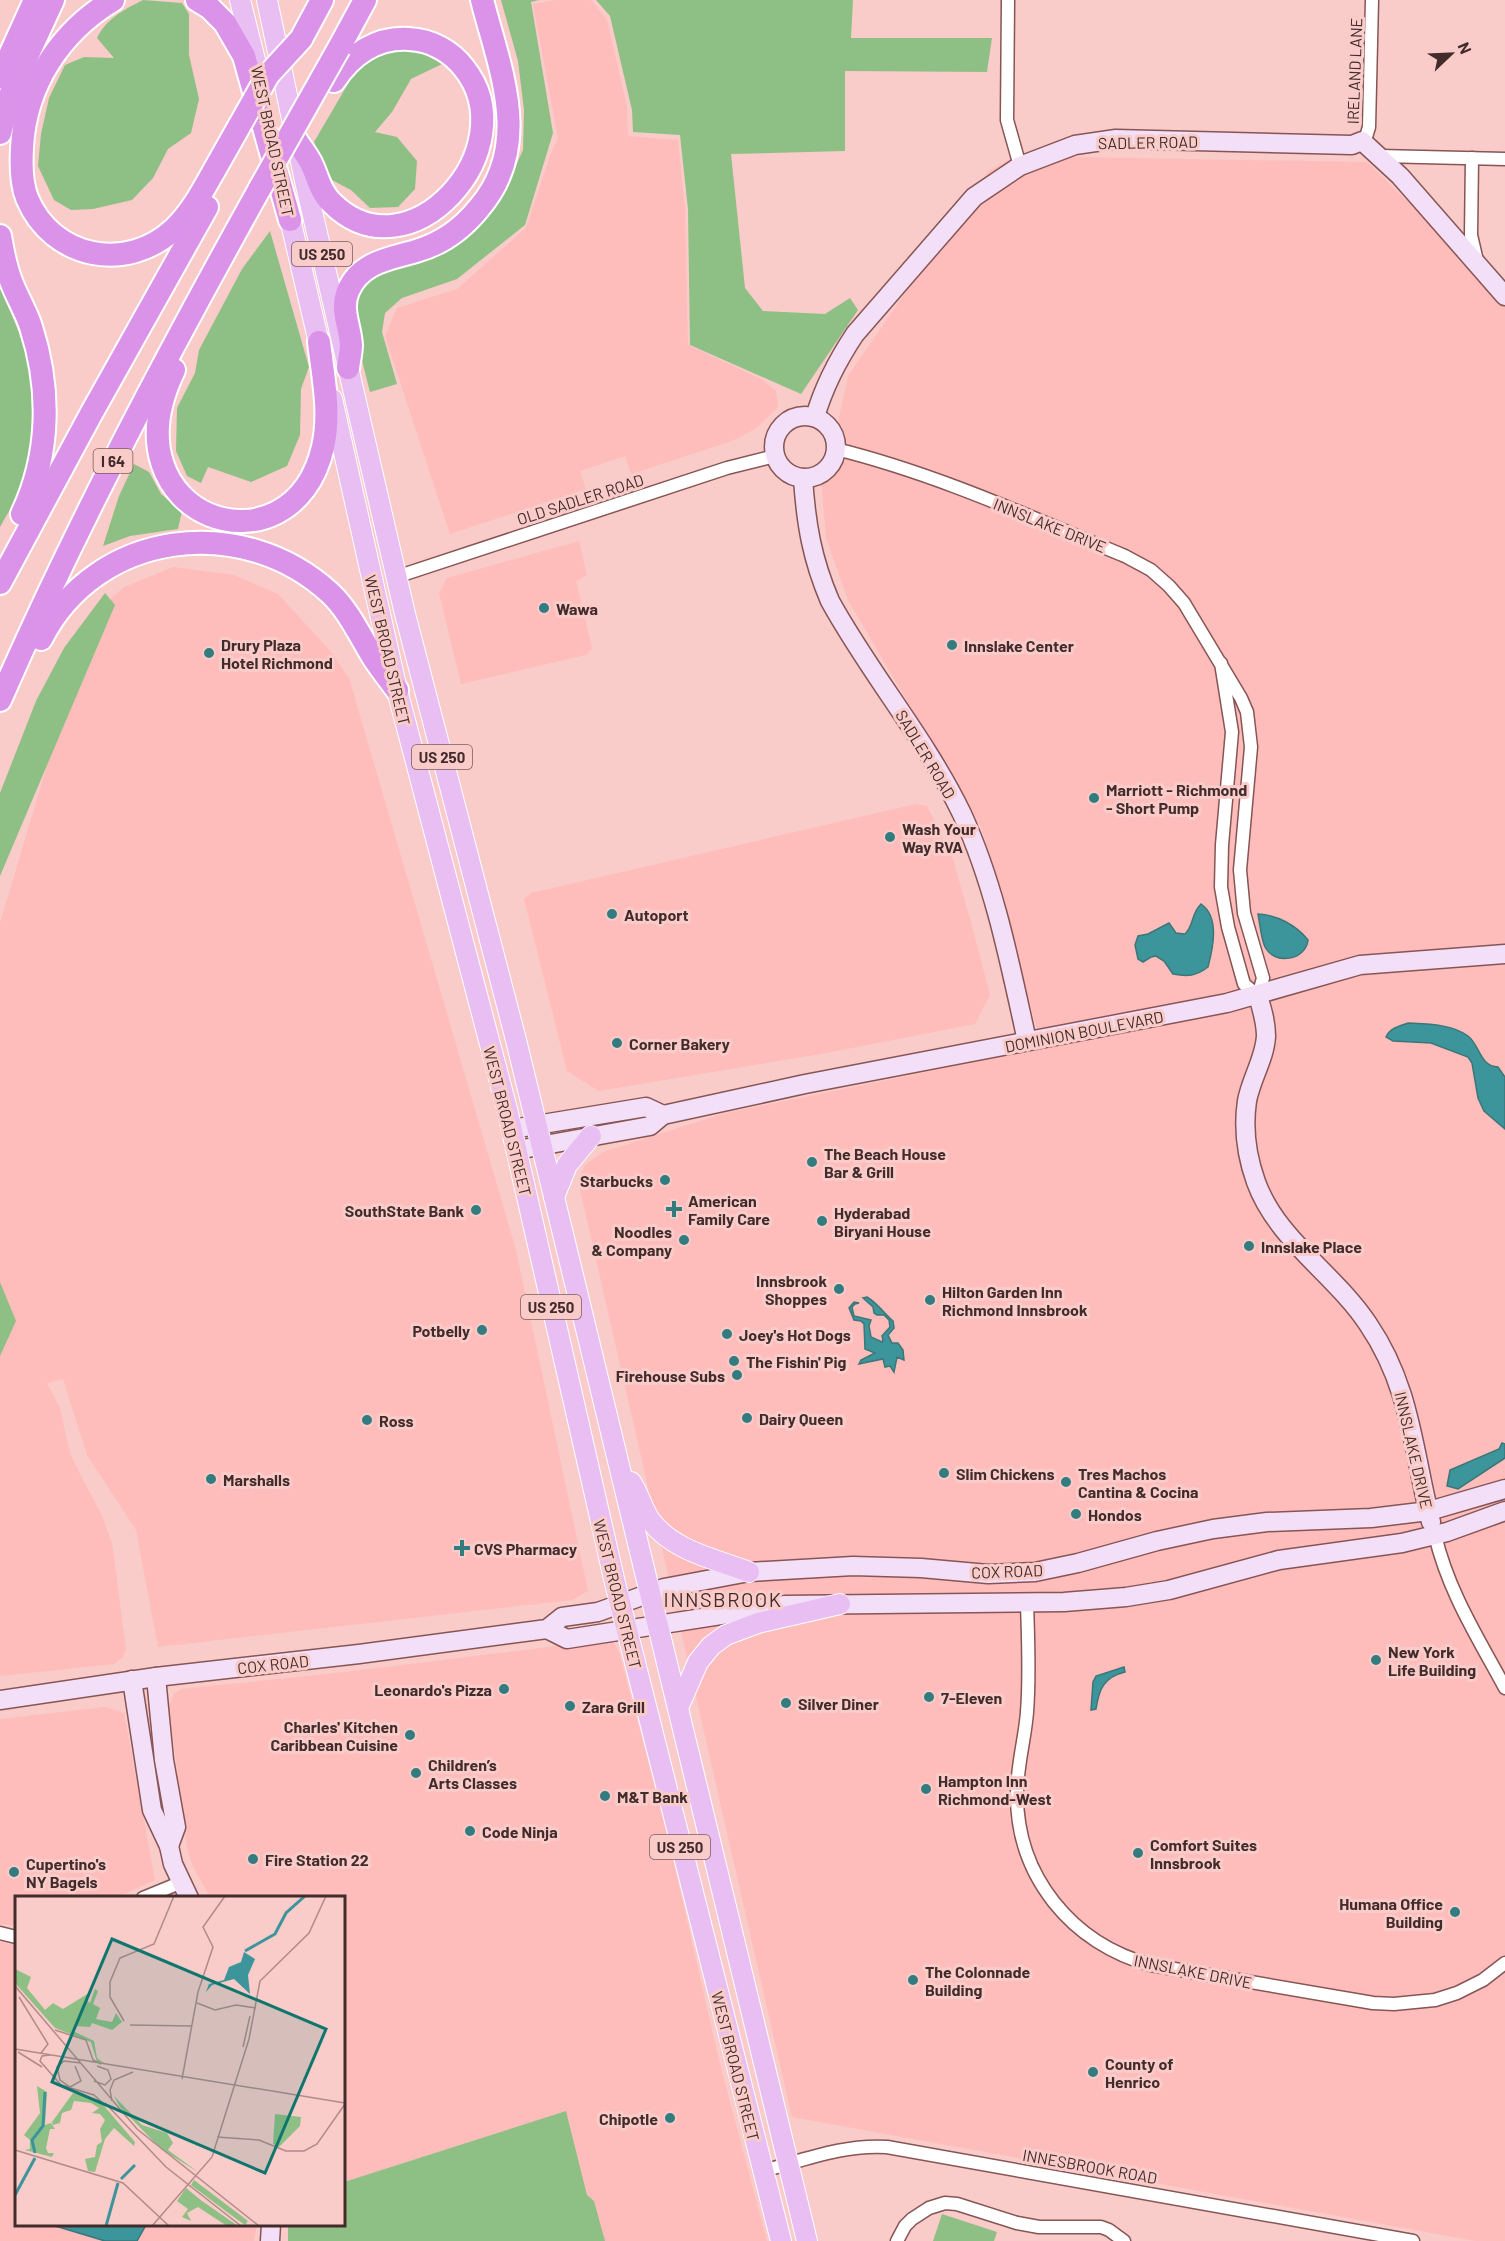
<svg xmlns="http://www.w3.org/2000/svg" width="1505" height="2241" font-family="Barlow,sans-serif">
<rect width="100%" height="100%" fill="#f9cbc9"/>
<!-- built -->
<g fill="#febdbb">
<path d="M 556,0 L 591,0 L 607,20 L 627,107 L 628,136 L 678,140 L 685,209 L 688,345 L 763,380 L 776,391 L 778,407 L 755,429 L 732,441 L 631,474 L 625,456 L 580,471 L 586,489 L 450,534 L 385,336 L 397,308 L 457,289 L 526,228 L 550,156 L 558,138 L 533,4 Z"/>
<path d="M 1015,156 L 1367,162 L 1505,296 L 1505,2241 L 1475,2241 L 792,2117 L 578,1181 L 585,1165 L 603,1152 L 722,1114 L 1042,1048 L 982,829 L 848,600 L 826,538 L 821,479 L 840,413 L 848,376 L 989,171 Z"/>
<path d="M 579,541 L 587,575 L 576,581 L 592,648 L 586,655 L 461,684 L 439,593 L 447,578 Z"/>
<path d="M 173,567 L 234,575 L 278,594 L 332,653 L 349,678 L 516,1250 L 588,1591 L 572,1600 L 158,1647 L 136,1530 L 87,1455 L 63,1379 L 47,1383 L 60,1408 L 68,1445 L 73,1460 L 102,1516 L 112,1543 L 126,1649 L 122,1658 L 114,1664 L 0,1676 L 0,923 L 92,615 L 124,587 Z"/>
<path d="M 916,804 L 927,806 L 952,856 L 972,926 L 990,995 L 975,1024 L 821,1054 L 599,1091 L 567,1071 L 524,899 L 531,893 Z"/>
<path d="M 605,1640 L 614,1643 L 619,1652 L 666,1829 L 719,2060 L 767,2241 L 599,2241 L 566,2111 L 344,2182 L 344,1898 L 210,1897 L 193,1867 L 187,1848 L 169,1706 L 174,1694 L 181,1689 L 344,1672 Z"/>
<path d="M 105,1707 L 124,1713 L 155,1880 L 118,1897 L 16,1898 L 16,1926 L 0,1924 L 0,1719 Z"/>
<path d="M 0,1942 L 16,1945 L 16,2224 L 257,2225 L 254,2241 L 0,2241 Z"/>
</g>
<!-- green -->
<g fill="#8ec085">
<path d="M 143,0 L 182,3 L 189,14 L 189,55 L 199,99 L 191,133 L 168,149 L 153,178 L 132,200 L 93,209 L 71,210 L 54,200 L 38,166 L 41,134 L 49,98 L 65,65 L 84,57 L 114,58 L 97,38 C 106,19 125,9 143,0 Z"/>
<path d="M 501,0 L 539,0 L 531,2 L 553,133 L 525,225 L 457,279 L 402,298 L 385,313 L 382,332 L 397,384 L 370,392 L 354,329 L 354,301 L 365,280 L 381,267 L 442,250 L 477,227 L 503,194 L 523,150 L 524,110 L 518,61 Z"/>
<path d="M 596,0 L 853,0 L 851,38 L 992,38 L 987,72 L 845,71 L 845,151 L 731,154 L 745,288 L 763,311 L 825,314 L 850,298 L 858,310 L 801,394 L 690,345 L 688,209 L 680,135 L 633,132 L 632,110 L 610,16 Z"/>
<path d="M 413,48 L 442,64 L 411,79 L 392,112 L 375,132 L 397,137 L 417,161 L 415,189 L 398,207 L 370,208 L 351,190 L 328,178 L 314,142 L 356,70 L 383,53 Z"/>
<path d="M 270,231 L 309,367 L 301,389 L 300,435 L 287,466 L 251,482 L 208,467 L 201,483 L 187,476 L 176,451 L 177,408 L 195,373 L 199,350 L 242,269 Z"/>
<path d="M 0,286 C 8,308 19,329 25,351 C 38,398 39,440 22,487 C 16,501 7,514 0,527 Z"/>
<path d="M 134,464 L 149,472 L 161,494 L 182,511 L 178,529 L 130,536 L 103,546 L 119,496 Z"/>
<path d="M 105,593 L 115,605 L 0,876 L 0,793 L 36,701 L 64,648 Z"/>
<path d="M 0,1282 L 16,1321 L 0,1356 Z"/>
<path d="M 566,2111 L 587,2195 L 594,2201 L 605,2241 L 288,2241 L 288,2225 L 344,2224 L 344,2182 Z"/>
<path d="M 942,2214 L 997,2232 L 994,2241 L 933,2241 Z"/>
</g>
<!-- water -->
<g fill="#3b959b" stroke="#3d7679" stroke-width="1.5">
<path d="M 1201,904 C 1220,917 1213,948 1208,967 C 1196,976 1188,977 1173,974 L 1164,961 L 1156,956 L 1151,957 L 1143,962 L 1138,959 L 1135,945 L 1138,936 L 1148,934 L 1169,923 L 1176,933 L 1185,934 C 1194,926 1191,913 1201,904 Z"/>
<path d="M 1258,914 C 1277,915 1296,925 1308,940 C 1306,960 1275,966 1265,947 C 1261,938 1260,924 1258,914 Z"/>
<path d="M 1408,1023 C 1427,1024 1452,1024 1468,1036 C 1480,1045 1480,1067 1498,1067 L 1505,1077 L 1505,1129 L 1484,1111 L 1478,1098 L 1472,1063 L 1468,1057 L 1431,1043 L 1393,1041 L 1386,1037 C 1390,1028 1399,1026 1408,1023 Z"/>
<path d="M 867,1297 C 877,1303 884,1313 893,1321 L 894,1328 L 888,1335 L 892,1343 L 898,1343 L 903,1350 L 904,1360 L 897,1357 L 894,1372 L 890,1366 L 885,1367 L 883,1359 L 859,1364 L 861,1360 L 875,1353 L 865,1349 L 864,1324 L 861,1321 L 854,1320 L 849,1308 L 854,1302 L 859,1303 L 855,1304 L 852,1307 L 854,1316 L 871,1320 L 869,1326 L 871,1337 L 882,1342 L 883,1340 L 882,1336 L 890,1327 L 889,1320 L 884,1315 L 877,1315 L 874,1313 L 873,1307 L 863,1298 Z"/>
<path d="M 1502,1443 L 1505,1444 L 1505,1458 L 1458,1489 L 1447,1486 L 1450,1470 L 1499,1449 Z"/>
<path d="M 1124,1667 L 1125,1672 C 1104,1677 1099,1689 1096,1709 L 1091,1710 L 1093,1682 L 1096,1676 Z"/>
<path d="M 52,2225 L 146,2225 L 137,2241 L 105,2241 Z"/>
</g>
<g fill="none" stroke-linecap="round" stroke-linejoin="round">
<!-- street casing -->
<g stroke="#865554" stroke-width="15">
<g id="street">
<path d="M 1008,0 L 1007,120 L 1020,166"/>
<path d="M 1362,141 L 1366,137 L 1369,127 L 1372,0"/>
<path d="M 1380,156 L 1505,159"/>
<path d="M 1472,158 L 1471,235 L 1477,261"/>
<path d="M 836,449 C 937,474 1030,517 1125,556 L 1151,570 L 1169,586 L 1184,603 L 1241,698 L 1247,712 L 1251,747 L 1240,870 L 1244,913 L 1263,978 L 1258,996 L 1244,984 L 1228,927 L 1221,887 L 1222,845 L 1232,732 L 1221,663"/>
<path d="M 396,577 L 727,468 L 775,456"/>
<path d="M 1435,1535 C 1448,1591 1478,1638 1505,1688"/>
<path d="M 1027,1602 C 1028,1639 1030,1675 1027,1712 C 1025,1739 1017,1765 1017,1793 C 1016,1876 1072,1944 1151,1965 L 1373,2003 L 1394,2004 L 1435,2000 L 1457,1993 L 1483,1980 L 1505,1963"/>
<path d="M 143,1898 L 182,1882"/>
<path d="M 0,1933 L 16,1937"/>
<path d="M 763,2171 C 804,2160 845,2144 887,2147 L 1413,2241"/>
<path d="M 897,2241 L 905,2226 L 912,2219 L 929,2208 L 945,2203 L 957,2204 L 1017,2223 L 1039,2227 L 1101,2227 L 1109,2230 L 1124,2241"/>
</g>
</g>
<!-- secondary casing -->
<g stroke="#865554" stroke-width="21">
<g id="secondary">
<circle cx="805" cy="447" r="31"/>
<path d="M 815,417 C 824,386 837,361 855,334 L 974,197 L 1020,166 L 1075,145 L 1116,139 L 1352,145 L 1362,141 L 1400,176 L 1505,296"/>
<path d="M 803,478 C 806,524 812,559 830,601 C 870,674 926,739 962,814 C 995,886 1010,964 1027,1041"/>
<path d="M 1258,996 C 1262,1009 1266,1022 1266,1036 C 1265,1058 1251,1079 1247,1101 C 1243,1128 1247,1157 1256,1182 C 1277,1240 1335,1274 1368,1324 C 1411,1387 1413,1451 1431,1522"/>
<path d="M 512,1129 L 646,1107 L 663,1115"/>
<path d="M 517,1150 L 650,1126 L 663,1115 L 805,1084 L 1227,1003 L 1360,965 L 1505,954"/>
<path d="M 547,1629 L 567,1639 L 785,1605 L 1064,1602 L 1126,1597 L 1169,1590 L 1279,1560 L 1402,1543 L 1447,1532 L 1505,1511"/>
<path d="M 156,1677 L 164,1760 L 176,1827 L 169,1846"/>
<path d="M 132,1680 L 152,1810 L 169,1846 L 173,1864 L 189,1898"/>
<path d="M 0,1700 L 156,1677 L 359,1654 L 547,1629 L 562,1617 L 598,1612 L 664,1588 L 749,1572 L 853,1566 L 921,1568 L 988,1574 L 1035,1572 L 1078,1563 L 1157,1541 L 1213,1529 L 1267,1522 L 1371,1518 L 1429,1511 L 1505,1489"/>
<path d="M 270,2241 L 271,2224"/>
</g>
</g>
<!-- primary casing -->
<g stroke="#fff" stroke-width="22">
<g id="primary">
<path d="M 240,0 L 258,72"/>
<path d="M 267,0 L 305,181 L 405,614 L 516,1040 L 807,2241"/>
<path d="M 287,206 L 322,356"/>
<path d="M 332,399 L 397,690 L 507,1109 L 615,1583 L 781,2241"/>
<path d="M 554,1197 L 567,1165 L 591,1136"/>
<path d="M 631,1482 C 639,1494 642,1508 650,1520 C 673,1551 715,1559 749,1572"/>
<path d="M 678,1708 L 698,1662 L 711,1646 L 726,1635 L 758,1623 L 840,1604"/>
</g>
</g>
<!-- highway casing -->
<g stroke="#fff" stroke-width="26">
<g id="highway">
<path d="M 113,0 C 60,32 25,85 22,148 C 21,165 21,183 27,198 C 52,259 127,273 174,229 C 192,212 203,190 215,169"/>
<path d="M 197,0 L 210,8 L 225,23 L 244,56 L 290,220"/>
<path d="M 301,39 L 322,0"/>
<path d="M 339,48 L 365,0"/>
<path d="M 0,77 L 35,0"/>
<path d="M 0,133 L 12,89 L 53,0"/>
<path d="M 296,140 C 301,148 307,155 311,163 C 318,177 320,192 332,203 C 409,280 528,148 464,68 C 451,51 431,40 409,39 C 376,37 352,54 334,81"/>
<path d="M 0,236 C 2,247 4,260 8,272 C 13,291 25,308 31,327 C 51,389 50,455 22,514"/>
<path d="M 348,368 C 349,360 351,352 351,345 C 350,326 340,310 348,291 C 360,262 389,259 416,251 C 441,244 462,229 479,208 C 533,145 500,70 482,0"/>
<path d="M 174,370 C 102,520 292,581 323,447 C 331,412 323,377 319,342"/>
<path d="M 0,583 L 91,414 L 207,207"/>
<path d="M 41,639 C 96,530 242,512 330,593 C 349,611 359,634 373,657 C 380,668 389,679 397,690"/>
<path d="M 0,700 C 77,524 167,355 260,188"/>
</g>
</g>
<!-- street -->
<use href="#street" stroke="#fff" stroke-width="12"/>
<!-- secondary -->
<use href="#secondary" stroke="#f4dff9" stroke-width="18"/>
<!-- primary -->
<use href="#primary" stroke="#e9bef2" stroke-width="20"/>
<!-- highway -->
<use href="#highway" stroke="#db93ea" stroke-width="22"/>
<!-- highway-bridge casing -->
<g stroke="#fff" stroke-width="26" stroke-linecap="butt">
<g id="highway-bridge">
<path d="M 215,169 L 268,75 L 301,39"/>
<path d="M 260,188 L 339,48"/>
</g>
</g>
<!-- highway-bridge -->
<use href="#highway-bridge" stroke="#db93ea" stroke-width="22"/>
</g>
<!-- markers -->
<g fill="#327b7f" stroke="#f9cbc9" stroke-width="2">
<circle cx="544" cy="608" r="6"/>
<circle cx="952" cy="645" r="6"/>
<circle cx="209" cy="653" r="6"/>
<circle cx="1094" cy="798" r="6"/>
<circle cx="890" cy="837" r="6"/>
<circle cx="612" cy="914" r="6"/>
<circle cx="617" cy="1043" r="6"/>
<circle cx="812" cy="1162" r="6"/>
<circle cx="665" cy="1180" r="6"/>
<path d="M671 1200h6v6h6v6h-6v6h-6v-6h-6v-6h6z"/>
<circle cx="476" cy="1210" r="6"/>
<circle cx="822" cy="1221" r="6"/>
<circle cx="684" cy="1240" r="6"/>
<circle cx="1249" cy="1246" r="6"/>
<circle cx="839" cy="1289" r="6"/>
<circle cx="930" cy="1300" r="6"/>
<circle cx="482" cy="1330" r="6"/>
<circle cx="727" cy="1334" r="6"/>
<circle cx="734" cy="1361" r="6"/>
<circle cx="737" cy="1375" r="6"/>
<circle cx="747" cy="1418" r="6"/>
<circle cx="367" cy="1420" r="6"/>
<circle cx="944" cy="1473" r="6"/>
<circle cx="211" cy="1479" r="6"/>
<circle cx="1066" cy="1482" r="6"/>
<circle cx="1076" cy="1514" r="6"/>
<path d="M459 1539h6v6h6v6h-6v6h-6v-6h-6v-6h6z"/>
<circle cx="1376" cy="1660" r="6"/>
<circle cx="504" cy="1689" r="6"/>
<circle cx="929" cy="1697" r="6"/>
<circle cx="786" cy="1703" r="6"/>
<circle cx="570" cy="1706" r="6"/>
<circle cx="410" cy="1735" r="6"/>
<circle cx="416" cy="1773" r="6"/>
<circle cx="926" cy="1789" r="6"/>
<circle cx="605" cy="1796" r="6"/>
<circle cx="470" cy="1831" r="6"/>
<circle cx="1138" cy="1853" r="6"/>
<circle cx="253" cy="1859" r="6"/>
<circle cx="14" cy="1872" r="6"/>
<circle cx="1455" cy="1912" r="6"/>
<circle cx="913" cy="1980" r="6"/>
<circle cx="1093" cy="2072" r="6"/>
<circle cx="670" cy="2118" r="6"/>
</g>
<g text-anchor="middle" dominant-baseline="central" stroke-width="6" stroke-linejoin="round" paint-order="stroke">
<!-- shield labels -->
<g fill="#f9cbc9" stroke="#795c5a" stroke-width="1.5">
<rect x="292" y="242" width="60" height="24" rx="4.5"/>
<rect x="93.5" y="449" width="39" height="24" rx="4.5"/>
<rect x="412" y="745" width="60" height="24" rx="4.5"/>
<rect x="521" y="1295" width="60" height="24" rx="4.5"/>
<rect x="650" y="1835" width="60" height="24" rx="4.5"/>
</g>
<g font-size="15" font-weight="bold" fill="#422c2b">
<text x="322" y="254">US 250</text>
<text x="113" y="461">I 64</text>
<text x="442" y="757">US 250</text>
<text x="551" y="1307">US 250</text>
<text x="680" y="1847">US 250</text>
</g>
<!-- street labels -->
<g font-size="16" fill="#422c2b" stroke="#f9cbc9">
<text transform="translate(1354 71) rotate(-88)">IRELAND LANE</text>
<text transform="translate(273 141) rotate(78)">WEST BROAD STREET</text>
<text transform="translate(1148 142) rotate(-1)">SADLER ROAD</text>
<text transform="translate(580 499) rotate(-18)">OLD SADLER ROAD</text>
<text transform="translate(1050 525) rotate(22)">INNSLAKE DRIVE</text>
<text transform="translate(388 650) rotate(77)">WEST BROAD STREET</text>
<text transform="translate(926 754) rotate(59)">SADLER ROAD</text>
<text transform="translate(1084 1031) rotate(-11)">DOMINION BOULEVARD</text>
<text transform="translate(508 1121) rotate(76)">WEST BROAD STREET</text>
<text transform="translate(1414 1450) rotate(77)">INNSLAKE DRIVE</text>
<text transform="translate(1007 1571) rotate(-2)">COX ROAD</text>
<text transform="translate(618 1594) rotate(76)">WEST BROAD STREET</text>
<text transform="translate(273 1664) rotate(-6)">COX ROAD</text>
<text transform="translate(1193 1971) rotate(11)">INNSLAKE DRIVE</text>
<text transform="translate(736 2066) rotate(76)">WEST BROAD STREET</text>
<text transform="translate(1090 2166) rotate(10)">INNESBROOK ROAD</text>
</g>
<!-- poi labels -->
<g font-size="16" font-weight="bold" fill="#422c2b" stroke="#f9cbc9" text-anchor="start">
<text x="556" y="608">Wawa</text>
<text x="221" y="644">Drury Plaza<tspan x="221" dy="18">Hotel Richmond</tspan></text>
<text x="964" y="645">Innslake Center</text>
<text x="1106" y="789">Marriott - Richmond<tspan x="1106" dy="18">- Short Pump</tspan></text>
<text x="902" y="828">Wash Your<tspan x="902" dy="18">Way RVA</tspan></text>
<text x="624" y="914">Autoport</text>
<text x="629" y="1043">Corner Bakery</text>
<text x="824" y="1153">The Beach House<tspan x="824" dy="18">Bar &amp; Grill</tspan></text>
<text x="653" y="1180" text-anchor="end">Starbucks</text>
<text x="688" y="1200">American<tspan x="688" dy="18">Family Care</tspan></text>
<text x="464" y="1210" text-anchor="end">SouthState Bank</text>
<text x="834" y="1212">Hyderabad<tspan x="834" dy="18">Biryani House</tspan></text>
<text x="672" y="1231" text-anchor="end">Noodles<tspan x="672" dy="18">&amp; Company</tspan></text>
<text x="1261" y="1246">Innslake Place</text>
<text x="827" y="1280" text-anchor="end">Innsbrook<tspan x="827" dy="18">Shoppes</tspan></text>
<text x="942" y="1291">Hilton Garden Inn<tspan x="942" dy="18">Richmond Innsbrook</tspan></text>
<text x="470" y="1330" text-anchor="end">Potbelly</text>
<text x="739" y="1334">Joey's Hot Dogs</text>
<text x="746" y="1361">The Fishin' Pig</text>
<text x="725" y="1375" text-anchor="end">Firehouse Subs</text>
<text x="759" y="1418">Dairy Queen</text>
<text x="379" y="1420">Ross</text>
<text x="956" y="1473">Slim Chickens</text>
<text x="1078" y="1473">Tres Machos<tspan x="1078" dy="18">Cantina &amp; Cocina</tspan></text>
<text x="223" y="1479">Marshalls</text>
<text x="1088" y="1514">Hondos</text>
<text x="474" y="1548">CVS Pharmacy</text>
<text x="1388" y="1651">New York<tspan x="1388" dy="18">Life Building</tspan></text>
<text x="492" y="1689" text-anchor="end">Leonardo's Pizza</text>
<text x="941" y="1697">7-Eleven</text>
<text x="798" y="1703">Silver Diner</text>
<text x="582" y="1706">Zara Grill</text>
<text x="398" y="1726" text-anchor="end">Charles' Kitchen<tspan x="398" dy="18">Caribbean Cuisine</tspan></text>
<text x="428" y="1764">Children’s<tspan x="428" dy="18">Arts Classes</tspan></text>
<text x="938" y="1780">Hampton Inn<tspan x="938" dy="18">Richmond-West</tspan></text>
<text x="617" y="1796">M&amp;T Bank</text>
<text x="482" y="1831">Code Ninja</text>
<text x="1150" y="1844">Comfort Suites<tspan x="1150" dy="18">Innsbrook</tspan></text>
<text x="265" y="1859">Fire Station 22</text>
<text x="26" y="1863">Cupertino's<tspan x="26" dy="18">NY Bagels</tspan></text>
<text x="1443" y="1903" text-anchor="end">Humana Office<tspan x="1443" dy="18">Building</tspan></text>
<text x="925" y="1971">The Colonnade<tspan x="925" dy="18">Building</tspan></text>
<text x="1105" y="2063">County of<tspan x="1105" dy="18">Henrico</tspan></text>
<text x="658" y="2118" text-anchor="end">Chipotle</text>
</g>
<!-- quarter labels -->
<g font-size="20" letter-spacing="1.5" fill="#422c2b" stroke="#f9cbc9">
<text x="723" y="1599">INNSBROOK</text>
</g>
</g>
<!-- overview -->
<g transform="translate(15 1896)">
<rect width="330" height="330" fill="#f9cbc9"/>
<path d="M 0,73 L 16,81 L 12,92 L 30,114 L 38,107 L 48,113 L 74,97 L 71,104 L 75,107 L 80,93 L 83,95 L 78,108 L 85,112 L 81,123 L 97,126 L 101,117 L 107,126 L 97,134 L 77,127 L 75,131 L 60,130 L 58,135 L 79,145 L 82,162 L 89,167 L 82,166 L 76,146 L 40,132 L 0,87 ZM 22,190 L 32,196 L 30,229 L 36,227 L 40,233 L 35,233 L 31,252 L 33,257 L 39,257 L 37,261 L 10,254 L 15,253 L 15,244 L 9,239 L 25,217 ZM 58,197 L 84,204 L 120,246 L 119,250 L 99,232 L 90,243 L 80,276 L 73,275 L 70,263 L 80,261 L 82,249 L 87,246 L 85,233 L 90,224 L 85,218 L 77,217 L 84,212 L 76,207 L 59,205 L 56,214 L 47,217 L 45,227 L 38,229 L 37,226 ZM 99,200 L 127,229 L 152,237 L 158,247 L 153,254 L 183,276 L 146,253 L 105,211 ZM 260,218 L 286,221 L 285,230 L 264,251 L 258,248 ZM 179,284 L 233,325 L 230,329 L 216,319 L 176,289 ZM 171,292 L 187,305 L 223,330 L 212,330 L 183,311 L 172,317 L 176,325 L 167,321 L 173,313 L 162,305 Z" fill="#8ec085"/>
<path d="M 229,56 L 240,63 L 233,79 L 235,98 L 219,83 L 197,89 L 191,96 L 194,88 L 209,84 L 214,71 L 226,66 Z" fill="#3b959b"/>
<path fill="none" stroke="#3b959b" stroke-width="3" d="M 230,55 L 260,38 L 271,17 L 290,0M 20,257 L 17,244 L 28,230 L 30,196M 106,283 L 120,269M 0,299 L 20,262M 91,330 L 103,287"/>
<path fill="none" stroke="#b08b8a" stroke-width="1.5" d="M 0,90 L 122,233 L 244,330M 4,101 L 33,148 L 26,157M 182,107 L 200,114 L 221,109 L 241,112M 109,125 L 95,101 L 95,86 L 105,62 L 139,48 L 159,0M 115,129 L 177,130M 40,134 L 71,144 L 78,164 L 86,168M 228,151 L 235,120M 0,153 L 330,207M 3,156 L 27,171M 35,159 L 27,160 L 25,165 L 46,189 L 79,199 L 91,210M 60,170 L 66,185 L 55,191 L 45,184 L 42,171 L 49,165 L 66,167M 167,183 L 183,96 L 198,51 L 188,31 L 210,0M 79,185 L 90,189 L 96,183 L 93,174 L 82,170M 97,205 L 95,194 L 99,184 L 118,176M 90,207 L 151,271 L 226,330M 202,241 L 244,244 L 271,255 L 289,255 L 302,248 L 330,208M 0,254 L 108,287 L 154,330M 137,330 L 197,261 L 234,143 L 245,85 L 294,37 L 311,0"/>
<path fill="#0f766e" fill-opacity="0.15" stroke="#0f766e" stroke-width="3" d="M 97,43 L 311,133 L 250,277 L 37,186 Z"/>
<rect width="330" height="330" fill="none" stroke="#422c2b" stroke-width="3"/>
</g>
<!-- north arrow -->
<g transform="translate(1451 54) rotate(67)" stroke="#f9cbc9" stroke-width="4.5" paint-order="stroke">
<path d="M0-4.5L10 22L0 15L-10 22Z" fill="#422c2b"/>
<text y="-9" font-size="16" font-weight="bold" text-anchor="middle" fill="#422c2b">N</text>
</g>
</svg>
